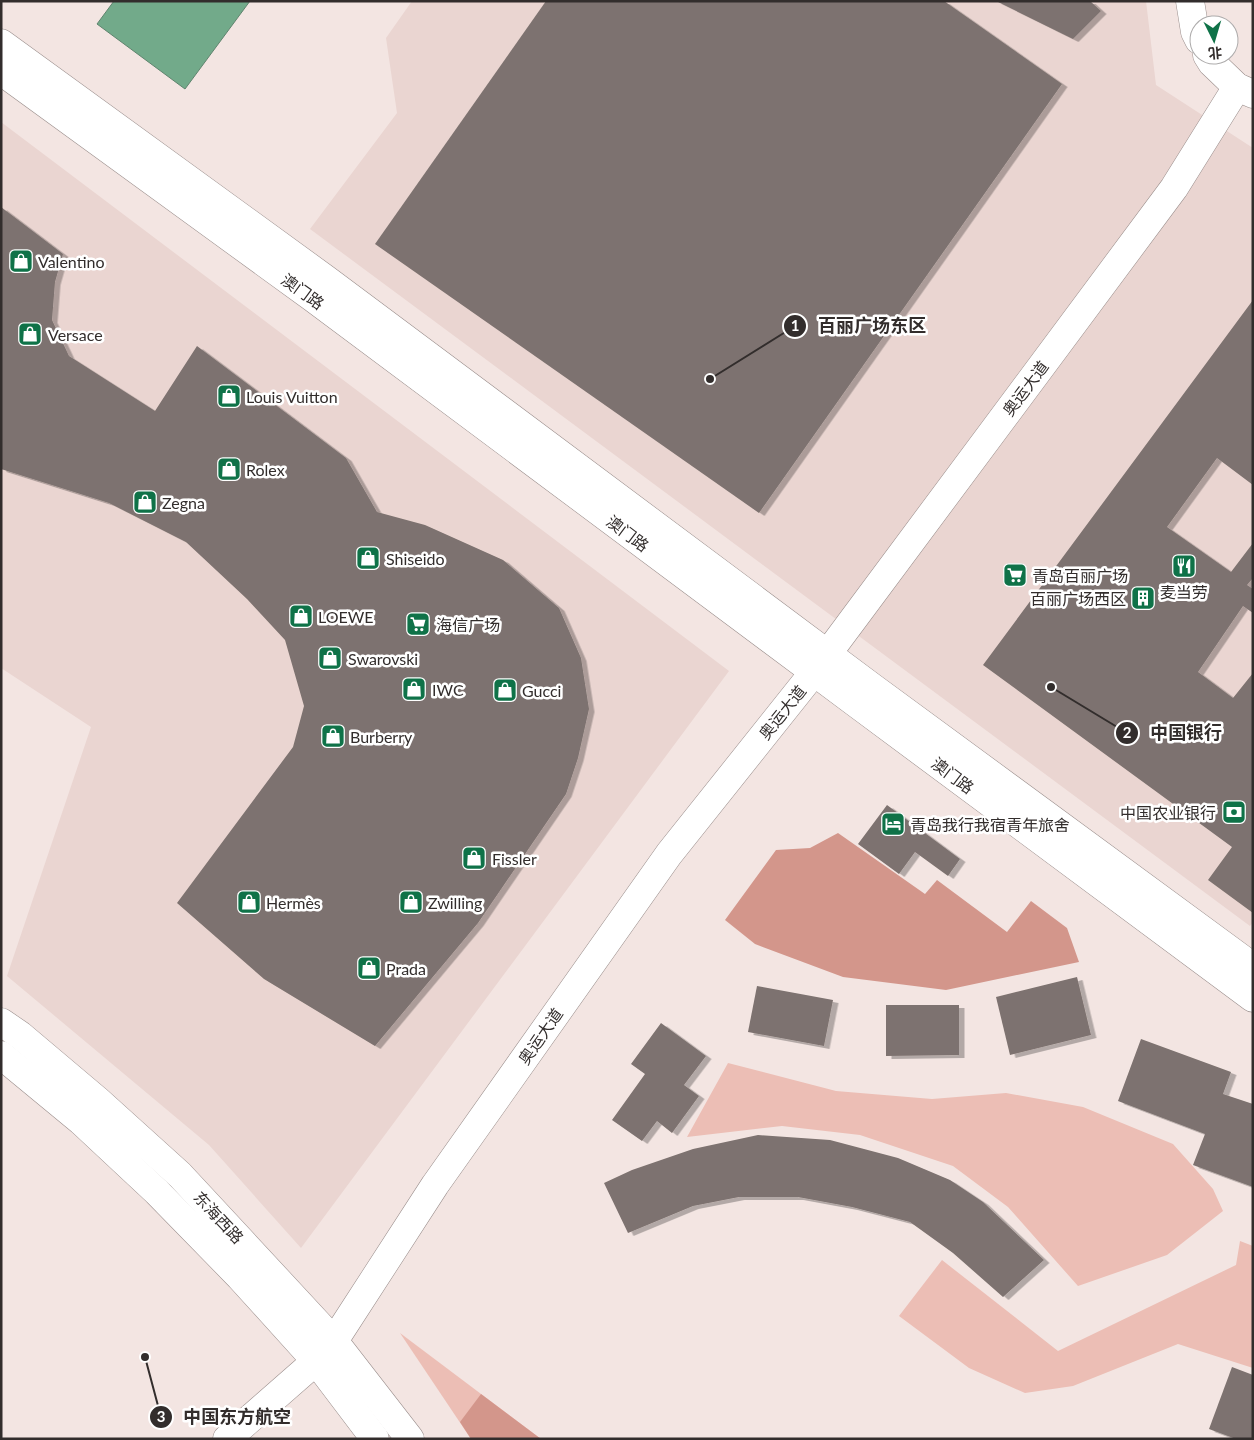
<svg xmlns="http://www.w3.org/2000/svg" width="1254" height="1440" font-family="Lato,'Noto Sans SC',sans-serif">
<defs>
<filter id="shadow"><feDropShadow dx="5.5" dy="3" stdDeviation="0" flood-color="#0004"/></filter>
</defs>
<rect width="100%" height="100%" fill="#f3e5e2"/>
<!-- built -->
<g fill="#ead5d1">
<path d="M 412,1 L 1146,1 L 1156,85 L 1253,148 L 1253,922 L 1250,926 L 310,229 L 397,113 L 386,38 Z"/>
<path d="M 1,122 L 729,671 L 301,1248 L 209,1145 L 7,976 L 91,727 L 1,668 Z"/>
</g>
<!-- green -->
<g fill="#ecbeb5">
<path d="M 728,1063 L 836,1091 L 932,1099 L 1006,1093 L 1083,1107 L 1173,1144 L 1213,1189 L 1223,1211 L 1167,1255 L 1078,1286 L 1008,1207 L 953,1166 L 860,1135 L 782,1126 L 687,1137 Z"/>
<path d="M 1240,1241 L 1253,1246 L 1253,1368 L 1178,1344 L 1073,1386 L 1025,1393 L 969,1368 L 899,1316 L 942,1260 L 1058,1351 L 1236,1265 Z"/>
<path d="M 400,1333 L 541,1439 L 471,1439 Z"/>
</g>
<!-- forest -->
<g fill="#d3968b">
<path d="M 838,833 L 925,894 L 937,880 L 1007,932 L 1031,901 L 1067,928 L 1079,962 L 946,990 L 843,977 L 755,944 L 725,920 L 776,850 L 810,848 Z"/>
<path d="M 481,1394 L 541,1439 L 471,1439 L 460,1422 Z"/>
</g>
<!-- water -->
<path fill="#72aa8a" stroke="#5f846e" d="M 114,1 L 250,1 L 185,89 L 97,24 Z"/>
<!-- building -->
<g fill="#7d726f" filter="url(#shadow)">
<path d="M 546,1 L 944,1 L 1062,84 L 759,513 L 375,244 Z"/>
<path d="M 996,1 L 1090,1 L 1101,11 L 1073,39 Z"/>
<path d="M 1,207 L 63,254 L 55,282 L 52,320 L 69,356 L 155,411 L 197,346 L 346,458 L 377,512 L 425,525 L 503,560 L 559,608 L 581,658 L 589,709 L 578,758 L 566,794 L 478,923 L 375,1046 L 264,979 L 177,903 L 293,747 L 304,706 L 285,640 L 247,599 L 186,542 L 109,503 L 1,469 Z"/>
<path d="M 1253,300 L 1253,485 L 1217,458 L 1167,527 L 1231,572 L 1253,543 L 1253,578 L 1247,585 L 1253,589 L 1253,613 L 1243,606 L 1198,672 L 1233,698 L 1253,673 L 1253,913 L 1208,880 L 1232,847 L 983,665 Z"/>
<path d="M 887,805 L 960,859 L 948,876 L 915,852 L 899,874 L 858,844 Z"/>
<path d="M 1077,977 L 1091,1035 L 1010,1055 L 996,997 Z"/>
<path d="M 757,986 L 833,1000 L 824,1046 L 748,1032 Z"/>
<path d="M 886,1005 L 959,1005 L 959,1055 L 886,1056 Z"/>
<path d="M 661,1023 L 706,1056 L 684,1085 L 699,1096 L 672,1133 L 657,1121 L 642,1141 L 612,1120 L 645,1074 L 631,1064 Z"/>
<path d="M 1141,1039 L 1231,1072 L 1223,1094 L 1253,1104 L 1253,1187 L 1193,1165 L 1205,1134 L 1118,1101 Z"/>
<path d="M 758,1135 L 830,1140 L 898,1158 L 950,1180 L 983,1202 L 1044,1260 L 1003,1297 L 953,1253 L 910,1222 L 852,1207 L 798,1197 L 739,1197 L 693,1206 L 628,1233 L 604,1183 L 632,1170 L 693,1149 Z"/>
<path d="M 1232,1367 L 1253,1375 L 1253,1439 L 1236,1439 L 1209,1429 Z"/>
</g>
<g fill="none" stroke-linecap="round" stroke-linejoin="round">
<!-- minor casing -->
<g stroke="#998d8b" stroke-width="29">
<g id="minor">
<path d="M 1190,1 L 1195,32 L 1199,40"/>
<path d="M 1207,55 L 1212,63 L 1237,87 L 1253,94"/>
<path d="M 334,1341 L 435,1185 L 669,854 L 814,672 L 1174,188 L 1237,87"/>
<path d="M 227,1439 L 316,1361"/>
</g>
</g>
<!-- major casing -->
<g stroke="#998d8b" stroke-width="29">
<g id="major">
<path d="M 1,43 L 327,280 L 872,687 L 1253,967"/>
<path d="M 1,71 L 313,298 L 857,704 L 1253,998"/>
<path d="M 1,1022 L 20,1035 L 97,1100 L 180,1175 L 334,1341 L 410,1439"/>
<path d="M 1,1055 L 81,1121 L 157,1192 L 240,1277 L 316,1361 L 375,1439"/>
</g>
</g>
<!-- minor -->
<use href="#minor" stroke="#fff" stroke-width="28"/>
<!-- major -->
<use href="#major" stroke="#fff" stroke-width="28"/>
</g>
<!-- icons -->
<defs>
<g id="shop-square" transform="scale(1.25)"><rect x="-9" y="-9" width="18" height="18" rx="4" fill="#0f7248" stroke="#fff"/><path d="M-5-2.5h2.3a2.7 3.5 0 0 1 5.4 0H5L5.5 6h-11ZM-1.5-2.5h3a1.5 2.3 0 0 0-3 0Z" fill="#fff"/></g>
<g id="restaurant-square" transform="scale(1.25)"><rect x="-9" y="-9" width="18" height="18" rx="4" fill="#0f7248" stroke="#fff"/><path d="M-5-6h1v4h1v-4h1v4h1v-4h1v5L-1.5 .5V6h-2V.5L-5-1ZM5-6V6H3V1.5H1.5Q1.5-4 5-6Z" fill="#fff"/></g>
<g id="supermarket-square" transform="scale(1.25)"><rect x="-9" y="-9" width="18" height="18" rx="4" fill="#0f7248" stroke="#fff"/><path d="M-6-5.5h2.5l.6 2H6L4.5 2H-2.5L-4.4-4H-6ZM-1.5 3.2a1.3 1.3 0 1 0 .1 0ZM3 3.2a1.3 1.3 0 1 0 .1 0Z" fill="#fff"/></g>
<g id="building-square" transform="scale(1.25)"><rect x="-9" y="-9" width="18" height="18" rx="4" fill="#0f7248" stroke="#fff"/><path d="M-4-6H4V6H1V3H-1V6H-4ZM-2.5-4.3h1.7v1.8h-1.7ZM.8-4.3h1.7v1.8H.8ZM-2.5-1h1.7V.8h-1.7ZM.8-1h1.7V.8H.8Z" fill="#fff"/></g>
<g id="bank-square" transform="scale(1.25)"><rect x="-9" y="-9" width="18" height="18" rx="4" fill="#0f7248" stroke="#fff"/><path d="M-6-4H6V4H-6ZM0-2.3a2.3 2.3 0 1 0 0 4.6a2.3 2.3 0 1 0 0-4.6Z" fill="#fff"/></g>
<g id="hotel-square" transform="scale(1.25)"><rect x="-9" y="-9" width="18" height="18" rx="4" fill="#0f7248" stroke="#fff"/><path d="M-6-4.5h1.5V1H6V5H4.5V3h-9V5H-6ZM-4 0a1.8 1.8 0 1 1 3.6 0ZM.5 0V-2.5h3Q6-2.5 6 0Z" fill="#fff"/></g>
</defs>
<g fill-rule="evenodd">
<use href="#shop-square" x="21" y="261"/>
<use href="#shop-square" x="30" y="334"/>
<use href="#shop-square" x="229" y="396"/>
<use href="#shop-square" x="229" y="469"/>
<use href="#shop-square" x="145" y="502"/>
<use href="#shop-square" x="368" y="558"/>
<use href="#restaurant-square" x="1184" y="566"/>
<use href="#supermarket-square" x="1015" y="575"/>
<use href="#building-square" x="1143" y="598"/>
<use href="#shop-square" x="301" y="616"/>
<use href="#supermarket-square" x="418" y="624"/>
<use href="#shop-square" x="330" y="658"/>
<use href="#shop-square" x="414" y="689"/>
<use href="#shop-square" x="505" y="690"/>
<use href="#shop-square" x="333" y="736"/>
<use href="#bank-square" x="1234" y="812"/>
<use href="#hotel-square" x="893" y="824"/>
<use href="#shop-square" x="474" y="858"/>
<use href="#shop-square" x="249" y="902"/>
<use href="#shop-square" x="411" y="902"/>
<use href="#shop-square" x="369" y="968"/>
</g>
<g text-anchor="middle" dominant-baseline="central" stroke-width="5" stroke-linejoin="round" paint-order="stroke">
<!-- poi labels -->
<g font-size="16" fill="#322d2c" stroke="#fff" text-anchor="start">
<text x="38" y="261">Valentino</text>
<text x="48" y="334">Versace</text>
<text x="246" y="396">Louis Vuitton</text>
<text x="246" y="469">Rolex</text>
<text x="162" y="502">Zegna</text>
<text x="386" y="558">Shiseido</text>
<text x="1032" y="575">青岛百丽广场</text>
<text x="1184" y="591" text-anchor="middle">麦当劳</text>
<text x="1126" y="598" text-anchor="end">百丽广场西区</text>
<text x="318" y="616">LOEWE</text>
<text x="436" y="624">海信广场</text>
<text x="348" y="658">Swarovski</text>
<text x="432" y="689">IWC</text>
<text x="522" y="690">Gucci</text>
<text x="350" y="736">Burberry</text>
<text x="1216" y="812" text-anchor="end">中国农业银行</text>
<text x="910" y="824">青岛我行我宿青年旅舍</text>
<text x="492" y="858">Fissler</text>
<text x="266" y="902">Hermès</text>
<text x="428" y="902">Zwilling</text>
<text x="386" y="968">Prada</text>
</g>
<!-- street labels -->
<g font-size="16" fill="#322d2c" stroke="#fff">
<text transform="translate(303 291) rotate(36)">澳门路</text>
<text transform="translate(1025 388) rotate(-53)">奥运大道</text>
<text transform="translate(628 533) rotate(37)">澳门路</text>
<text transform="translate(782 712) rotate(-51)">奥运大道</text>
<text transform="translate(953 775) rotate(37)">澳门路</text>
<text transform="translate(540 1036) rotate(-55)">奥运大道</text>
<text transform="translate(219 1217) rotate(47)">东海西路</text>
</g>
</g>
<!-- callouts -->
<path fill="none" stroke="#322d2c" stroke-width="2" d="M710 379L795 326M1051 687L1127 733M145 1357L161 1417"/>
<g fill="#322d2c" stroke="#fff" stroke-width="2">
<circle cx="710" cy="379" r="5"/>
<circle cx="1051" cy="687" r="5"/>
<circle cx="145" cy="1357" r="5"/>
<circle cx="795" cy="326" r="12"/>
<circle cx="1127" cy="733" r="12"/>
<circle cx="161" cy="1417" r="12"/>
</g>
<g font-size="15" text-anchor="middle" font-weight="bold" fill="#fff">
<text x="795" y="331">1</text>
<text x="1127" y="738">2</text>
<text x="161" y="1422">3</text>
</g>
<g font-size="18" text-anchor="middle" font-weight="bold" fill="#322d2c" stroke="#fff" stroke-width="5" stroke-linejoin="round" paint-order="stroke">
<text x="872" y="332">百丽广场东区</text>
<text x="1186" y="739">中国银行</text>
<text x="237" y="1423">中国东方航空</text>
</g>
<!-- border -->
<rect width="1254" height="1440" fill="none" stroke="#322d2c" stroke-width="5"/>
<!-- north arrow -->
<g transform="translate(1214 40) rotate(175)"><circle r="24" fill="#ffffff" stroke="#adabab"/>
<path d="M0-4L9 19L0 12L-9 19Z" fill="#0f7248"/>
<text y="-8" font-size="14" font-weight="bold" text-anchor="middle" fill="#322d2c">北</text>
</g>
</svg>
